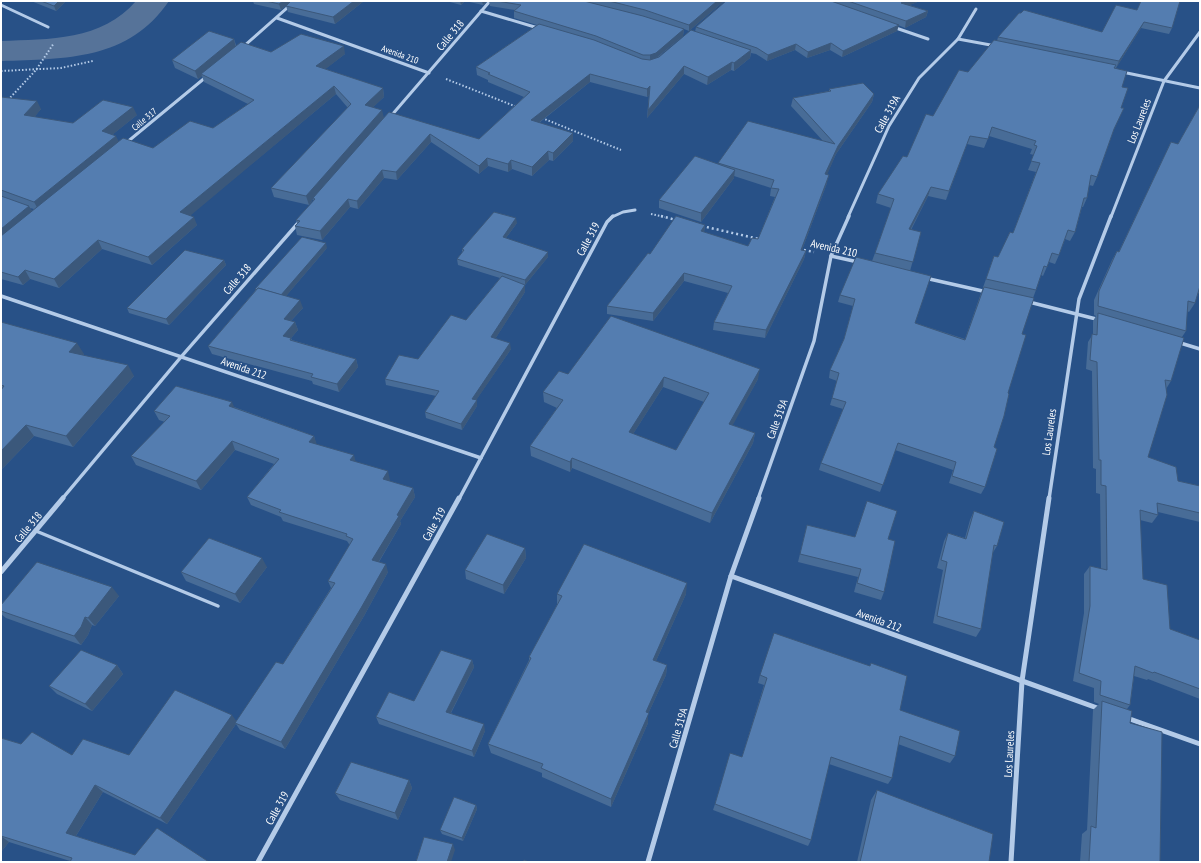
<svg xmlns="http://www.w3.org/2000/svg" width="1201" height="863" font-family="'PT Sans Narrow',sans-serif">
<rect width="100%" height="100%" fill="#285187"/>
<g fill="none" stroke-linecap="round" stroke-linejoin="round">
<!-- river -->
<path fill="#567399" fill-rule="evenodd" d="M 136,1 L 169,1 C 129,60 66,59 1,61 L 1,41 C 49,39 102,41 136,1 Z"/>
<!-- path-far1 -->
<g stroke="#b4cbe8" stroke-width="2" stroke-dasharray="1.5 2" stroke-linecap="butt">
<path d="M 1,71 L 61,68 L 93,61"/>
<path d="M 446,79 L 517,107"/>
<path d="M 8,100 L 36,70 L 54,43"/>
<path d="M 542,118 L 621,150"/>
<path d="M 651,214 L 665,217"/>
</g>
<!-- path -->
<g stroke="#b4cbe8" stroke-width="2.5" stroke-dasharray="2 3" stroke-linecap="butt">
<path d="M 661,216 L 676,220"/>
<path d="M 702,226 L 759,239"/>
<path d="M 799,249 L 814,252"/>
</g>
<!-- lane -->
<path stroke="#b4cbe8" stroke-width="3.5" d="M 36,531 L 218,606"/>
<!-- street-far2 -->
<g stroke="#b4cbe8" stroke-width="3">
<path d="M 1,5 L 48,27"/>
<path d="M 481,11 L 538,28"/>
<path d="M 277,18 L 429,73"/>
<path d="M 893,27 L 928,39"/>
<path d="M 958,39 L 996,46"/>
<path d="M 244,46 L 295,1"/>
<path d="M 1122,72 L 1200,88"/>
<path d="M 391,116 L 490,1"/>
<path d="M 126,143 L 206,77"/>
<path d="M 612,217 L 623,212 L 635,210"/>
<path d="M 848,217 L 889,126 L 919,78 L 958,39 L 976,9"/>
<path d="M 1111,217 L 1164,81 L 1200,32"/>
</g>
<!-- street-far1 -->
<g stroke="#b4cbe8" stroke-width="3.5">
<path d="M 831,256 L 858,262"/>
<path d="M 925,278 L 987,292"/>
<path d="M 1,296 L 481,458"/>
<path d="M 1029,302 L 1100,320"/>
<path d="M 1177,342 L 1200,349"/>
<path d="M 62,499 L 181,357 L 299,222"/>
<path d="M 459,499 L 607,222 L 613,216"/>
<path d="M 758,499 L 814,341 L 831,256 L 849,216"/>
<path d="M 1049,499 L 1079,299 L 1111,216"/>
</g>
<!-- street -->
<g stroke="#b4cbe8" stroke-width="5">
<path d="M 1,572 L 63,498"/>
<path d="M 731,576 L 1100,709"/>
<path d="M 1127,718 L 1200,744"/>
<path d="M 258,862 L 459,498"/>
<path d="M 648,862 L 731,576 L 759,498"/>
<path d="M 1011,862 L 1022,681 L 1049,498"/>
</g>
</g>
<!-- wall -->
<g fill="#486c97" fill-rule="evenodd">
<path d="M 31,1 L 66,1 L 56,11 Z"/>
<path d="M 253,1 L 364,1 L 335,24 L 288,12 L 286,6 L 281,10 L 254,4 Z"/>
<path d="M 446,1 L 487,1 L 483,5 L 465,1 L 461,5 Z"/>
<path d="M 489,1 L 725,1 L 723,2 L 689,31 L 684,29 L 683,36 L 658,57 L 695,32 L 696,27 L 726,1 L 920,1 L 909,5 L 928,11 L 926,17 L 905,28 L 898,25 L 897,31 L 842,57 L 830,50 L 807,58 L 795,50 L 767,61 L 756,54 L 751,53 L 750,58 L 734,71 L 731,70 L 707,85 L 684,74 L 647,118 L 649,95 L 647,97 L 590,82 L 539,123 L 573,141 L 553,161 L 549,160 L 532,176 L 512,169 L 508,172 L 488,166 L 479,174 L 431,142 L 397,180 L 384,178 L 358,209 L 350,207 L 322,240 L 297,235 L 295,226 L 297,224 L 296,220 L 314,201 L 313,199 L 309,205 L 274,197 L 271,188 L 348,108 L 336,94 L 190,215 L 197,225 L 152,265 L 102,249 L 59,288 L 30,279 L 23,285 L 1,279 L 1,97 L 41,109 L 34,117 L 73,123 L 137,115 L 113,134 L 118,141 L 153,148 L 213,128 L 248,104 L 204,82 L 202,76 L 198,79 L 175,68 L 172,60 L 234,39 L 236,45 L 271,52 L 345,54 L 325,69 L 383,88 L 384,97 L 373,107 L 384,118 L 479,139 L 524,97 L 488,82 L 488,80 L 477,75 L 476,67 L 537,25 L 514,18 L 514,11 L 515,10 L 490,6 ZM 30,208 L 34,209 L 32,211 Z"/>
<path d="M 1141,1 L 1177,1 L 1172,28 L 1169,34 L 1141,28 L 1116,68 L 1115,68 L 1122,87 L 1114,129 L 1097,177 L 1093,186 L 1089,185 L 1087,198 L 1083,207 L 1082,207 L 1075,232 L 1070,241 L 1065,239 L 1059,255 L 1055,264 L 1049,262 L 1043,276 L 1041,275 L 1036,290 L 1033,298 L 1022,334 L 994,447 L 985,487 L 981,494 L 949,483 L 953,470 L 895,450 L 880,492 L 819,470 L 821,463 L 843,409 L 830,405 L 837,381 L 829,378 L 830,370 L 844,339 L 853,306 L 838,302 L 840,295 L 872,261 L 875,253 L 891,208 L 876,203 L 878,194 L 907,157 L 933,116 L 968,72 L 997,41 L 998,37 L 1102,32 L 1137,10 ZM 989,136 L 1032,149 L 1030,154 L 1034,155 L 1028,170 L 1036,172 L 1013,233 L 998,257 L 994,256 L 965,339 L 915,323 L 910,271 L 921,232 L 911,230 L 928,196 L 946,200 L 967,144 L 984,148 Z"/>
<path d="M 829,89 L 874,94 L 872,102 L 836,154 L 827,174 L 827,183 L 802,250 L 806,251 L 804,259 L 765,338 L 713,330 L 714,322 L 728,293 L 684,281 L 653,321 L 607,314 L 607,306 L 650,254 L 705,225 L 704,232 L 748,246 L 758,239 L 775,197 L 770,196 L 771,188 L 734,176 L 734,178 L 701,222 L 659,208 L 659,200 L 717,164 L 823,141 L 791,106 L 793,98 L 829,91 Z"/>
<path d="M 1200,105 L 1200,294 L 1198,293 L 1195,303 L 1189,312 L 1187,311 L 1186,331 L 1182,337 L 1171,381 L 1166,389 L 1148,457 L 1178,481 L 1200,486 L 1200,522 L 1158,512 L 1158,515 L 1152,523 L 1140,520 L 1143,579 L 1170,629 L 1200,640 L 1200,699 L 1148,679 L 1147,680 L 1134,676 L 1130,705 L 1127,709 L 1130,723 L 1160,862 L 1080,862 L 1082,834 L 1087,830 L 1093,710 L 1099,704 L 1094,702 L 1094,688 L 1073,681 L 1084,613 L 1084,574 L 1090,566 L 1101,569 L 1100,494 L 1096,493 L 1096,469 L 1093,468 L 1092,371 L 1086,369 L 1088,342 L 1093,334 L 1093,321 L 1096,316 L 1094,315 L 1094,300 L 1112,260 L 1117,251 L 1119,251 L 1171,142 L 1178,144 Z"/>
<path d="M 517,223 L 506,238 L 548,252 L 548,257 L 525,285 L 521,284 L 525,285 L 525,292 L 495,339 L 511,349 L 476,400 L 477,406 L 462,430 L 426,418 L 425,412 L 436,396 L 386,385 L 385,379 L 418,359 L 466,320 L 500,278 L 458,265 L 457,259 L 462,253 L 462,249 Z"/>
<path d="M 327,248 L 286,296 L 303,308 L 291,321 L 295,322 L 298,330 L 291,338 L 292,340 L 356,359 L 358,367 L 339,392 L 313,384 L 312,381 L 212,354 L 208,346 L 255,291 L 255,289 Z"/>
<path d="M 224,260 L 226,265 L 169,325 L 129,313 L 127,308 Z"/>
<path d="M 1,322 L 84,354 L 83,355 L 134,376 L 73,447 L 34,436 L 2,469 L 1,469 Z"/>
<path d="M 568,374 L 758,379 L 732,425 L 755,433 L 753,443 L 710,523 L 572,468 L 570,472 L 531,456 L 530,446 L 557,408 L 544,402 L 543,392 ZM 663,387 L 704,402 L 676,450 L 633,434 Z"/>
<path d="M 234,407 L 314,436 L 316,444 L 356,462 L 390,480 L 389,481 L 413,488 L 415,497 L 400,521 L 401,524 L 379,562 L 388,572 L 364,616 L 285,749 L 240,730 L 236,724 L 167,824 L 103,792 L 76,836 L 135,855 L 209,862 L 70,861 L 9,842 L 1,852 L 1,738 L 21,744 L 72,755 L 129,755 L 236,721 L 283,664 L 331,588 L 328,581 L 350,545 L 349,544 L 347,541 L 283,521 L 281,517 L 251,505 L 247,497 L 274,464 L 235,450 L 201,490 L 136,465 L 131,456 L 165,422 L 159,420 L 154,411 Z"/>
<path d="M 867,501 L 888,539 L 884,592 L 881,600 L 854,592 L 858,577 L 798,562 L 807,525 L 855,537 Z"/>
<path d="M 974,511 L 997,546 L 992,554 L 981,629 L 976,637 L 933,623 L 943,570 L 937,568 L 944,541 L 948,533 L 965,538 L 970,520 Z"/>
<path d="M 525,548 L 526,558 L 504,594 L 466,579 L 465,570 Z"/>
<path d="M 267,567 L 240,603 L 186,581 L 181,572 Z"/>
<path d="M 557,594 L 686,594 L 656,661 L 667,665 L 666,675 L 648,714 L 648,723 L 611,807 L 542,777 L 542,773 L 491,753 L 488,744 L 529,660 L 529,657 L 557,605 Z"/>
<path d="M 119,596 L 95,626 L 92,625 L 88,635 L 81,645 L 6,618 L 1,614 L 1,605 Z"/>
<path d="M 472,660 L 474,667 L 451,713 L 485,731 L 474,757 L 379,724 L 376,717 L 414,701 Z"/>
<path d="M 871,663 L 900,710 L 955,756 L 950,763 L 898,744 L 892,778 L 888,784 L 829,764 L 811,840 L 808,846 L 713,810 L 715,804 L 742,757 L 764,685 L 758,683 L 760,675 L 870,666 Z"/>
<path d="M 117,665 L 123,674 L 92,711 L 57,694 L 49,686 Z"/>
<path d="M 409,780 L 412,788 L 398,820 L 340,800 L 335,793 Z"/>
<path d="M 877,790 L 989,862 L 857,862 L 871,800 Z"/>
<path d="M 476,805 L 477,809 L 463,841 L 442,834 L 440,830 Z"/>
</g>
<!-- shaded-wall -->
<g fill="#3b587b">
<path d="M 59,1 L 66,1 L 56,11 L 54,6 Z"/>
<path d="M 283,1 L 292,1 L 281,10 L 279,4 Z"/>
<path d="M 354,1 L 364,1 L 335,24 L 333,17 Z"/>
<path d="M 460,1 L 465,1 L 461,5 Z"/>
<path d="M 482,1 L 487,1 L 483,5 Z"/>
<path d="M 717,1 L 725,1 L 723,2 L 689,31 L 689,25 Z"/>
<path d="M 905,1 L 920,1 L 900,9 L 901,3 Z"/>
<path d="M 928,11 L 926,17 L 905,28 L 906,21 Z"/>
<path d="M 1144,22 L 1141,28 L 1116,68 L 1119,61 Z"/>
<path d="M 899,25 L 897,31 L 842,57 L 843,51 Z"/>
<path d="M 684,29 L 683,36 L 655,59 L 650,62 L 650,55 Z"/>
<path d="M 234,39 L 236,48 L 201,74 L 202,76 L 198,79 L 195,71 Z"/>
<path d="M 831,43 L 830,50 L 807,58 L 808,52 Z"/>
<path d="M 796,44 L 795,50 L 767,61 L 768,55 Z"/>
<path d="M 344,46 L 345,54 L 318,75 L 316,66 Z"/>
<path d="M 751,50 L 750,58 L 734,71 L 734,63 Z"/>
<path d="M 732,62 L 731,70 L 707,85 L 708,77 Z"/>
<path d="M 684,66 L 684,74 L 647,118 L 648,110 Z"/>
<path d="M 590,74 L 590,82 L 532,128 L 531,120 Z"/>
<path d="M 334,86 L 336,94 L 184,221 L 180,212 Z"/>
<path d="M 650,86 L 650,94 L 647,97 L 647,89 Z"/>
<path d="M 383,88 L 384,97 L 367,113 L 365,105 Z"/>
<path d="M 874,94 L 872,102 L 836,154 L 824,182 L 825,174 L 838,146 Z"/>
<path d="M 37,101 L 41,109 L 29,124 L 24,115 Z"/>
<path d="M 133,107 L 137,115 L 106,140 L 102,131 Z"/>
<path d="M 382,110 L 384,118 L 313,198 L 313,199 L 309,205 L 306,196 Z"/>
<path d="M 573,133 L 573,141 L 553,161 L 553,153 Z"/>
<path d="M 430,134 L 431,142 L 397,180 L 396,172 Z"/>
<path d="M 116,136 L 120,144 L 39,211 L 34,202 Z"/>
<path d="M 970,136 L 946,200 L 949,191 Z"/>
<path d="M 548,151 L 549,160 L 532,176 L 532,167 Z"/>
<path d="M 487,158 L 488,166 L 479,174 L 479,166 Z"/>
<path d="M 511,160 L 512,169 L 508,172 L 508,164 Z"/>
<path d="M 382,170 L 384,178 L 358,209 L 357,201 Z"/>
<path d="M 735,170 L 734,178 L 701,222 L 701,213 Z"/>
<path d="M 829,175 L 827,183 L 799,258 L 801,250 Z"/>
<path d="M 931,187 L 928,196 L 906,238 L 909,229 Z"/>
<path d="M 348,199 L 350,207 L 322,240 L 320,231 Z"/>
<path d="M 29,206 L 34,214 L 1,242 L 1,229 Z"/>
<path d="M 194,217 L 197,225 L 152,265 L 148,257 Z"/>
<path d="M 516,218 L 517,223 L 503,242 L 503,237 Z"/>
<path d="M 705,225 L 704,233 L 701,231 Z"/>
<path d="M 98,240 L 102,249 L 59,288 L 54,279 Z"/>
<path d="M 326,243 L 327,248 L 281,302 L 279,297 Z"/>
<path d="M 806,251 L 804,259 L 765,338 L 766,330 Z"/>
<path d="M 548,252 L 548,257 L 525,285 L 525,280 Z"/>
<path d="M 224,260 L 226,265 L 169,325 L 166,319 Z"/>
<path d="M 25,270 L 30,279 L 23,285 L 18,277 Z"/>
<path d="M 684,273 L 684,281 L 653,321 L 653,313 Z"/>
<path d="M 525,285 L 525,292 L 492,344 L 491,337 Z"/>
<path d="M 300,300 L 303,308 L 286,326 L 284,319 Z"/>
<path d="M 295,322 L 298,330 L 286,344 L 283,336 Z"/>
<path d="M 77,343 L 84,354 L 75,363 L 69,352 Z"/>
<path d="M 510,343 L 511,349 L 473,405 L 472,399 Z"/>
<path d="M 356,359 L 358,367 L 339,392 L 337,384 Z"/>
<path d="M 128,365 L 134,376 L 73,447 L 66,436 Z"/>
<path d="M 760,369 L 758,379 L 728,434 L 729,424 Z"/>
<path d="M 664,377 L 663,387 L 628,442 L 629,432 Z"/>
<path d="M 477,400 L 477,406 L 462,430 L 461,424 Z"/>
<path d="M 232,402 L 236,411 L 229,406 Z"/>
<path d="M 26,425 L 34,436 L 2,469 L 1,468 L 1,451 Z"/>
<path d="M 755,433 L 753,443 L 710,523 L 712,513 Z"/>
<path d="M 314,436 L 317,445 L 309,442 Z"/>
<path d="M 232,441 L 235,450 L 201,490 L 196,481 Z"/>
<path d="M 354,455 L 356,463 L 350,460 Z"/>
<path d="M 572,458 L 572,468 L 570,472 L 570,462 Z"/>
<path d="M 388,471 L 390,480 L 385,488 L 383,479 Z"/>
<path d="M 413,488 L 415,497 L 400,521 L 401,524 L 375,568 L 372,560 L 397,515 Z"/>
<path d="M 525,548 L 526,558 L 504,594 L 503,585 Z"/>
<path d="M 262,558 L 267,567 L 240,603 L 235,594 Z"/>
<path d="M 386,564 L 388,572 L 364,616 L 285,749 L 281,742 Z"/>
<path d="M 687,583 L 686,594 L 652,670 L 653,660 Z"/>
<path d="M 112,587 L 119,596 L 95,626 L 88,618 Z"/>
<path d="M 85,617 L 92,625 L 88,635 L 81,645 L 74,636 Z"/>
<path d="M 472,660 L 474,667 L 448,718 L 446,712 Z"/>
<path d="M 117,665 L 123,674 L 92,711 L 85,704 Z"/>
<path d="M 667,665 L 666,675 L 648,714 L 648,723 L 611,807 L 611,799 L 646,712 Z"/>
<path d="M 232,715 L 237,722 L 235,723 L 236,724 L 167,824 L 160,818 Z"/>
<path d="M 484,724 L 485,731 L 474,757 L 472,751 Z"/>
<path d="M 409,780 L 412,788 L 398,820 L 395,813 Z"/>
<path d="M 95,785 L 103,792 L 74,839 L 66,833 Z"/>
<path d="M 476,805 L 477,809 L 463,841 L 462,838 Z"/>
<path d="M 1,836 L 9,842 L 1,852 Z"/>
<path d="M 453,844 L 455,850 L 451,862 L 447,862 Z"/>
</g>
<!-- building -->
<g fill="#547db0" stroke="#3b587b" fill-rule="evenodd">
<path d="M 41,1 L 59,1 L 54,6 Z"/>
<path d="M 266,1 L 283,1 L 279,4 Z"/>
<path d="M 291,1 L 354,1 L 333,17 L 286,6 Z"/>
<path d="M 497,1 L 584,1 L 643,16 L 684,29 L 656,53 L 650,55 L 643,55 L 596,36 L 514,11 L 521,5 Z"/>
<path d="M 609,1 L 717,1 L 689,25 L 645,10 Z"/>
<path d="M 726,1 L 831,1 L 899,25 L 843,51 L 831,43 L 808,52 L 796,44 L 768,55 L 757,48 L 696,27 Z"/>
<path d="M 848,1 L 905,1 L 901,3 L 928,11 L 906,21 Z"/>
<path d="M 1141,1 L 1180,1 L 1172,28 L 1144,22 L 1119,61 L 998,37 L 1019,13 L 1021,13 L 1024,10 L 1102,32 L 1116,5 L 1137,10 Z"/>
<path d="M 539,24 L 594,40 L 642,59 L 650,60 L 659,57 L 691,30 L 751,50 L 734,63 L 732,62 L 708,77 L 684,66 L 648,110 L 650,86 L 647,89 L 590,74 L 531,120 L 573,133 L 553,153 L 548,151 L 532,167 L 511,160 L 508,164 L 487,158 L 479,166 L 430,134 L 396,172 L 382,170 L 357,201 L 348,199 L 320,231 L 295,226 L 300,221 L 296,220 L 315,199 L 313,198 L 389,112 L 479,139 L 530,92 L 488,74 L 490,73 L 476,67 Z"/>
<path d="M 209,31 L 234,39 L 195,71 L 172,60 Z"/>
<path d="M 301,34 L 344,46 L 316,66 L 383,88 L 365,105 L 382,110 L 306,196 L 271,188 L 351,104 L 334,86 L 180,212 L 194,217 L 148,257 L 98,240 L 54,279 L 25,270 L 18,277 L 1,272 L 1,236 L 123,138 L 153,148 L 190,121 L 213,128 L 254,100 L 201,74 L 241,42 L 271,52 Z"/>
<path d="M 994,40 L 1116,65 L 1114,68 L 1127,71 L 1122,87 L 1128,88 L 1121,108 L 1124,108 L 1114,129 L 1097,177 L 1091,175 L 1087,198 L 1084,198 L 1075,232 L 1068,230 L 1059,255 L 1052,253 L 1047,267 L 1044,266 L 1036,290 L 986,279 L 994,256 L 998,257 L 1010,232 L 1013,233 L 1040,163 L 1031,161 L 1037,146 L 1034,145 L 1036,141 L 992,127 L 988,139 L 970,136 L 949,191 L 931,187 L 909,229 L 921,232 L 913,262 L 875,253 L 894,199 L 878,194 L 903,156 L 907,157 L 926,114 L 933,116 L 959,70 L 968,72 Z"/>
<path d="M 863,83 L 874,94 L 838,146 L 825,174 L 829,175 L 801,250 L 806,251 L 766,330 L 714,322 L 732,286 L 684,273 L 653,313 L 607,306 L 648,253 L 650,254 L 676,216 L 705,225 L 701,231 L 748,246 L 752,238 L 758,239 L 779,189 L 771,188 L 774,180 L 718,163 L 748,121 L 835,144 L 793,98 L 831,91 L 829,89 Z"/>
<path d="M 1,97 L 37,101 L 24,115 L 73,123 L 103,100 L 133,107 L 102,131 L 116,136 L 34,202 L 1,190 Z"/>
<path d="M 1200,105 L 1200,286 L 1195,303 L 1188,301 L 1186,331 L 1098,306 L 1099,291 L 1117,251 L 1119,252 L 1171,142 L 1178,144 Z"/>
<path d="M 695,156 L 735,170 L 701,213 L 659,200 Z"/>
<path d="M 1,196 L 29,206 L 1,229 Z"/>
<path d="M 494,212 L 516,218 L 503,237 L 548,252 L 525,280 L 457,259 L 464,250 L 462,249 Z"/>
<path d="M 302,237 L 326,243 L 281,295 L 258,288 L 256,290 L 255,289 Z"/>
<path d="M 185,250 L 224,260 L 166,319 L 127,308 Z"/>
<path d="M 856,257 L 931,276 L 915,323 L 965,340 L 984,287 L 1034,298 L 1022,334 L 1026,335 L 1008,393 L 1009,394 L 1004,416 L 994,447 L 997,449 L 985,487 L 952,476 L 956,462 L 898,443 L 883,485 L 821,463 L 846,402 L 832,398 L 839,373 L 830,370 L 844,339 L 855,299 L 840,295 Z"/>
<path d="M 502,276 L 525,285 L 491,337 L 510,343 L 472,399 L 477,400 L 461,424 L 425,412 L 439,391 L 385,379 L 399,355 L 418,359 L 451,315 L 466,320 Z"/>
<path d="M 258,288 L 300,300 L 284,319 L 295,322 L 283,336 L 291,338 L 290,340 L 356,359 L 337,384 L 311,377 L 313,374 L 208,346 Z"/>
<path d="M 1098,313 L 1184,338 L 1171,381 L 1165,380 L 1167,395 L 1148,457 L 1176,467 L 1178,481 L 1200,486 L 1200,513 L 1157,503 L 1158,515 L 1140,510 L 1143,579 L 1167,585 L 1170,629 L 1200,640 L 1200,689 L 1154,672 L 1153,673 L 1135,666 L 1130,705 L 1100,695 L 1101,681 L 1079,673 L 1090,606 L 1090,566 L 1107,570 L 1106,486 L 1101,485 L 1101,460 L 1099,460 L 1097,362 L 1090,360 L 1092,334 L 1097,335 Z"/>
<path d="M 611,316 L 760,369 L 729,424 L 755,433 L 712,513 L 572,458 L 570,462 L 530,446 L 563,400 L 543,392 L 559,371 L 568,374 ZM 664,377 L 709,393 L 676,450 L 629,432 Z"/>
<path d="M 1,322 L 77,343 L 69,352 L 128,365 L 66,436 L 26,425 L 1,451 L 1,390 L 4,386 L 1,385 Z"/>
<path d="M 176,386 L 232,402 L 229,406 L 314,436 L 309,442 L 354,455 L 350,460 L 388,471 L 383,479 L 413,488 L 397,515 L 399,516 L 372,560 L 386,564 L 361,608 L 281,742 L 235,723 L 276,662 L 283,664 L 335,583 L 328,581 L 353,539 L 346,536 L 347,534 L 279,512 L 281,510 L 247,497 L 279,459 L 232,441 L 196,481 L 131,456 L 170,416 L 154,411 Z"/>
<path d="M 867,501 L 897,511 L 888,539 L 895,541 L 884,592 L 857,583 L 861,569 L 800,554 L 807,525 L 855,537 Z"/>
<path d="M 974,511 L 1004,522 L 997,546 L 994,545 L 981,629 L 937,616 L 947,562 L 941,560 L 948,533 L 966,539 Z"/>
<path d="M 487,534 L 525,548 L 503,585 L 465,570 Z"/>
<path d="M 209,538 L 262,558 L 235,594 L 181,572 Z"/>
<path d="M 584,544 L 687,583 L 653,660 L 667,665 L 646,712 L 649,713 L 611,799 L 541,768 L 543,764 L 488,744 L 531,658 L 529,657 L 562,596 L 557,594 Z"/>
<path d="M 37,562 L 112,587 L 88,618 L 85,617 L 81,627 L 74,636 L 1,611 L 1,605 Z"/>
<path d="M 774,633 L 870,666 L 871,663 L 907,676 L 900,710 L 960,731 L 955,756 L 900,736 L 892,778 L 831,757 L 811,840 L 715,804 L 730,753 L 742,757 L 767,678 L 760,675 Z"/>
<path d="M 81,650 L 117,665 L 85,704 L 49,686 Z"/>
<path d="M 441,650 L 472,660 L 446,712 L 484,724 L 472,751 L 376,717 L 389,692 L 414,701 Z"/>
<path d="M 175,690 L 232,715 L 160,818 L 95,785 L 66,833 L 135,855 L 157,828 L 209,862 L 70,862 L 72,858 L 1,836 L 1,738 L 21,744 L 32,732 L 72,755 L 83,739 L 129,755 Z"/>
<path d="M 1102,701 L 1132,711 L 1130,723 L 1162,732 L 1160,862 L 1089,862 L 1091,826 L 1096,828 Z"/>
<path d="M 351,762 L 409,780 L 395,813 L 335,793 Z"/>
<path d="M 877,790 L 993,834 L 989,862 L 860,862 Z"/>
<path d="M 454,797 L 476,805 L 462,838 L 440,830 Z"/>
<path d="M 424,837 L 453,844 L 447,862 L 416,862 Z"/>
<path d="M 524,860 L 529,862 L 523,862 Z"/>
</g>
<g text-anchor="middle" dominant-baseline="central" stroke-width="3" stroke-linejoin="round" paint-order="stroke">
<!-- far-street labels -->
<g font-size="9" fill="#fff" stroke="#285187">
<text transform="translate(400 54) rotate(20)">Avenida 210</text>
<text transform="translate(144 119) rotate(-40)">Calle 317</text>
</g>
<!-- street labels -->
<g font-size="11" fill="#fff" stroke="#285187">
<text transform="translate(450 35) rotate(-50)">Calle 318</text>
<text transform="translate(887 114) rotate(-61)">Calle 319A</text>
<text transform="translate(1139 121) rotate(-69)">Los Laureles</text>
<text transform="translate(588 239) rotate(-62)">Calle 319</text>
<text transform="translate(834 248) rotate(13)">Avenida 210</text>
<text transform="translate(237 279) rotate(-49)">Calle 318</text>
<text transform="translate(244 368) rotate(19)">Avenida 212</text>
<text transform="translate(777 419) rotate(-70)">Calle 319A</text>
<text transform="translate(1049 432) rotate(-82)">Los Laureles</text>
<text transform="translate(434 524) rotate(-61)">Calle 319</text>
<text transform="translate(28 527) rotate(-50)">Calle 318</text>
<text transform="translate(879 620) rotate(20)">Avenida 212</text>
<text transform="translate(678 728) rotate(-74)">Calle 319A</text>
<text transform="translate(1009 754) rotate(-87)">Los Laureles</text>
<text transform="translate(277 808) rotate(-61)">Calle 319</text>
</g>
</g>
<!-- border -->
<rect width="1201" height="863" fill="none" stroke="#ffffff" stroke-width="4"/>
</svg>
